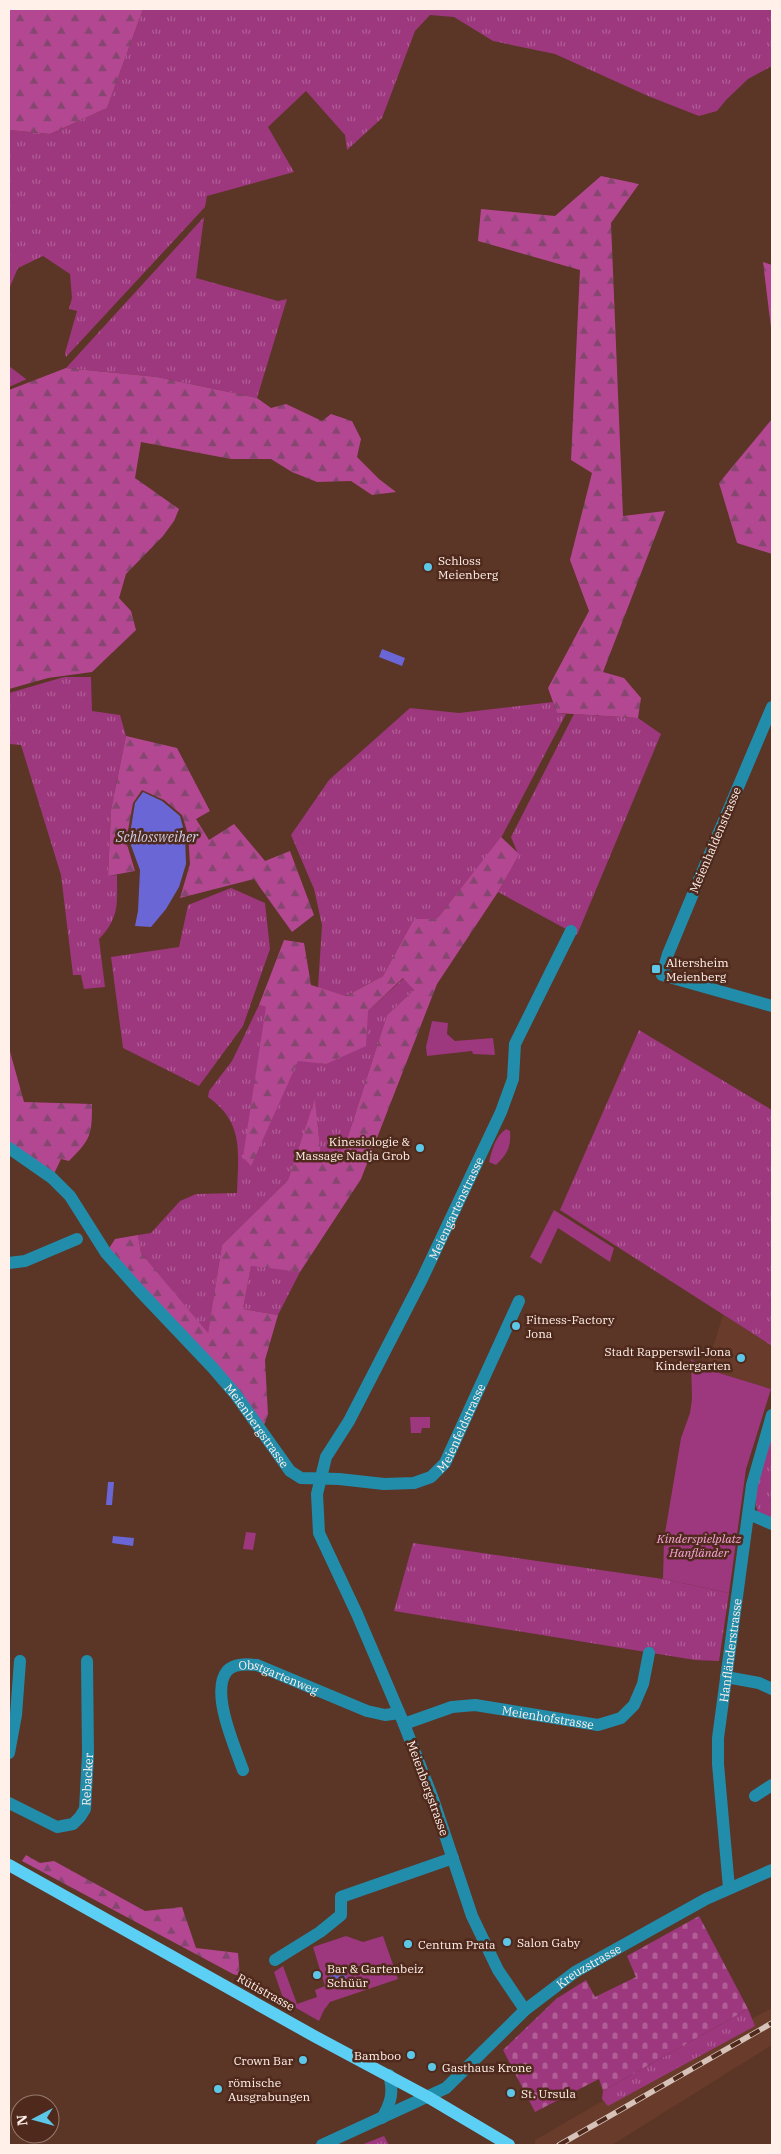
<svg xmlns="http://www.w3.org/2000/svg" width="781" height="2154" font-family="'IBM Plex Serif',serif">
<defs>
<pattern id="grass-tufts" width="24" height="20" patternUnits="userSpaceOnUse" patternTransform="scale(1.25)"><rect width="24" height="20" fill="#9d377e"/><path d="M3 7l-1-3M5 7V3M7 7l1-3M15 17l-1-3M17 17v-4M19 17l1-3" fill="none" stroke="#b15e97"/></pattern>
<pattern id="forest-firs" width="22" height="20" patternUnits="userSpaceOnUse" patternTransform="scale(1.25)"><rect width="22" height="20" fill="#b44792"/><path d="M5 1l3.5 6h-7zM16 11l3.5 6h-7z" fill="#854770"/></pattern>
<pattern id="cemetery-stones" width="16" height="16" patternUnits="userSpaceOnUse" patternTransform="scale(1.25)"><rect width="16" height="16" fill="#9d377e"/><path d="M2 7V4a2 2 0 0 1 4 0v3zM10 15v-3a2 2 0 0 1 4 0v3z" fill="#b15e97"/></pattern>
</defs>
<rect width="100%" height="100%" fill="#5b3526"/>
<!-- built -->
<g fill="#693b2a">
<path d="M 723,1315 L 772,1346 L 771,1389 L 706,1369 Z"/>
<path d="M 772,2008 L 772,2045 L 612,2145 L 535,2145 L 535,2140 L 649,2074 Z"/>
</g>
<!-- grass -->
<g fill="url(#grass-tufts)">
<path d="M 143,9 L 772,9 L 772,66 L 748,79 L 726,100 L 717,111 L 699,116 L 648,96 L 555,54 L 493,41 L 454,17 L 430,15 L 415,31 L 382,118 L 347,150 L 345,135 L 306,91 L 268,127 L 294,172 L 207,196 L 205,207 L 66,357 L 65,353 L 77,311 L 69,309 L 72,298 L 70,274 L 43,256 L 18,268 L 9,289 L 9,130 L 50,134 L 107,108 Z"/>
<path d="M 204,217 L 196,278 L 278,301 L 287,299 L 257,398 L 157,377 L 66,368 Z"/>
<path d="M 9,366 L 26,379 L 27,379 L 9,387 Z"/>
<path d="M 64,677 L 91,677 L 92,711 L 120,715 L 126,736 L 111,810 L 108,876 L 117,875 C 117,902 120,918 99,939 L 105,987 L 84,989 L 81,975 L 73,975 L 61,875 L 21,745 L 9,744 L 9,693 Z"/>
<path d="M 553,702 L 557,713 L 566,714 L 501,838 L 437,919 L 414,919 L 383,976 L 346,996 L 318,988 L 322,925 L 314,889 L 291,835 L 329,780 L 410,708 L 459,713 Z"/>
<path d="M 574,714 L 638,718 L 661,734 L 577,935 L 498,892 L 518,854 L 511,837 Z"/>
<path d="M 231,888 L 265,903 L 270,949 L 243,1026 L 199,1086 L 123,1048 L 111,957 L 179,947 L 188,905 Z"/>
<path d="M 404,978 L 414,990 L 387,1015 L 344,1149 L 321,1158 L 315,1101 L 288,1180 L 222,1245 L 208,1334 L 141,1253 L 138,1235 L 151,1233 L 180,1201 L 196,1194 L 237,1193 C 238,1154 245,1123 208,1097 L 209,1091 L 232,1061 L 259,1005 L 266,1007 L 298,1060 L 326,1064 L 368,1011 Z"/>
<path d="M 639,1030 L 772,1110 L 772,1346 L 560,1210 Z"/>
<path d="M 251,1265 L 300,1272 L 278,1315 L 243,1309 Z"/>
<path d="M 772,1433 L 772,1518 L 758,1512 C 750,1493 767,1453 772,1433 Z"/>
<path d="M 413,1543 L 663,1579 L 729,1593 L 719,1661 L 695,1660 L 394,1611 Z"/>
<path d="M 748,2009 L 755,2026 L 608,2106 L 602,2099 L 603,2091 Z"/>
<path d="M 384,2136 L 389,2145 L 361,2145 Z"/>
</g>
<!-- forest -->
<g fill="url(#forest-firs)">
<path d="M 9,9 L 143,9 L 107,108 L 50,134 L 9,130 Z"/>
<path d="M 601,176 L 639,184 L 611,223 L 623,516 L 665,511 L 603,672 L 624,678 L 641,698 L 638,718 L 557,713 L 548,688 L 589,611 L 570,560 L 592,473 L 571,460 L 580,270 L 478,241 L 481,209 L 555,216 Z"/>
<path d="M 763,262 L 772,265 L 772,336 Z"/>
<path d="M 66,368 L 157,377 L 257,398 L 271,408 L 286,404 L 322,421 L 331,414 L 352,421 L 361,439 L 357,457 L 379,479 L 396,492 L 372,495 L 351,481 L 317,482 L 292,472 L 271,459 L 231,459 L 141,442 L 135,478 L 179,509 L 174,521 L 163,536 L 126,574 L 119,598 L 131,611 L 136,630 L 92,672 L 48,678 L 9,689 L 9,390 Z"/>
<path d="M 772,419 L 772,554 L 737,543 L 719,483 Z"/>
<path d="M 126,736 L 177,748 L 210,811 L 196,819 L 209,840 L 234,824 L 265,861 L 290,851 L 314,915 L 292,932 L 254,879 L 180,898 L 190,864 L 188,834 L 182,815 L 164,800 L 142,790 L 133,803 L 126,841 L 135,871 L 108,876 L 111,810 Z"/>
<path d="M 501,837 L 519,854 L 498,892 L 437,984 L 361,1179 L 300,1272 L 251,1266 L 243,1309 L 278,1315 L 265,1360 L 268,1415 L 262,1430 L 106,1253 L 115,1239 L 138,1235 L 141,1253 L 208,1333 L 222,1245 L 288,1180 L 315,1099 L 321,1157 L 344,1149 L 387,1015 L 414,990 L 403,978 L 368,1011 L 366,1046 L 326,1064 L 298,1061 L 251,1166 L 243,1157 L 266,1007 L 259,1005 L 284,940 L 304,943 L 311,985 L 346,996 L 383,976 L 414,919 L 437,919 Z"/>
<path d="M 9,1048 L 24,1102 L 92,1104 C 92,1135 91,1139 69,1161 L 61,1159 L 52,1178 L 9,1148 Z"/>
<path d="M 26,1855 L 40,1863 L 54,1861 L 145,1911 L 182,1907 L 196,1948 L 238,1953 L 240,1976 L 233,1974 L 22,1861 Z"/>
</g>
<!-- cemetery -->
<path fill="url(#cemetery-stones)" d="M 699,1916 L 748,2009 L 603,2091 L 599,2079 L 535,2112 L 503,2050 L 556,1999 L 586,1980 L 595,1997 L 636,1977 L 627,1956 Z"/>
<!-- green -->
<g fill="#9d377e">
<path d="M 432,1021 L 448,1023 L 447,1034 L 455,1041 L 493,1038 L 495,1055 L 473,1054 L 472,1051 L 427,1056 L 426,1047 Z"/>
<path d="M 506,1129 L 510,1131 C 511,1146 508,1154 496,1165 L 489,1162 C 492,1150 495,1137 506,1129 Z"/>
<path d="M 554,1210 L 614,1248 L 610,1262 L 558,1228 L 541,1264 L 530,1257 Z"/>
<path d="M 691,1359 L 706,1369 L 771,1389 L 746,1469 L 729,1593 L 663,1579 L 664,1539 L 681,1438 L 690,1413 L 692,1399 Z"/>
<path d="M 410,1417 L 430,1417 L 430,1428 L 422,1428 L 421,1433 L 411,1433 Z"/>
<path d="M 246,1532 L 256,1533 L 253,1550 L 243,1549 Z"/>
<path d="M 346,1936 L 363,1942 L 383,1936 L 398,1979 L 330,2002 L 324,2010 L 319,2021 L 284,2001 L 274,1972 L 283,1966 L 297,2004 L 317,1997 L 315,1990 L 325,1986 L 313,1947 Z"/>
</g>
<!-- water -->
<g fill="#6a66d5">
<path d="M 382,649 L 405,658 L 402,666 L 379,657 Z"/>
<path d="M 143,792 L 162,801 L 180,816 L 185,835 L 186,864 L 179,887 L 166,909 L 151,927 L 135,926 L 138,911 L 140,870 L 129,840 L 135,803 Z"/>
<path d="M 108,1482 L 114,1482 L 112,1505 L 106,1505 Z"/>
<path d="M 113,1536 L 134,1538 L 133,1546 L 112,1543 Z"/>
<path d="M 346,1966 C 348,1978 345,1984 333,1988 L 328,1972 Z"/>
</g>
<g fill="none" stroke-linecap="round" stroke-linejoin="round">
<!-- minor -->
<g stroke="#228dab" stroke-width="12">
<path d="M 772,707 L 695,889 L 668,954 L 662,975 L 772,1006"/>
<path id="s1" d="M 9,1148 L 52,1178 L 70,1196 L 106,1253 L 139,1290 L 213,1368 L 236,1395 L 290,1471 L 301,1478 L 339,1479 L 384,1484 L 414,1483 L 431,1477 L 445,1463 L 519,1301"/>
<path d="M 9,1263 L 25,1261 L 77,1239"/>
<path d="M 749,1514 L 772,1524"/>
<path d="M 726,1677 L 759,1683 L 772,1689"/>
<path id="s2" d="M 404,1724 L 452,1707 L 475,1705 L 598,1725 L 621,1718 L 634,1705 L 643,1684 L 649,1653"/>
<path d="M 9,1753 L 16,1715 L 20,1661"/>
<path id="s3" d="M 243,1770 C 235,1747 210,1692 227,1671 C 234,1663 247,1664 257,1665 L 367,1711 L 385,1715 L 399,1713"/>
<path d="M 755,1796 L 772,1785"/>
<path id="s4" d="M 9,1803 L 57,1827 L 73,1824 L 80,1817 L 85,1809 L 88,1755 L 87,1661"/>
<path id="s5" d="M 729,1888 L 718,1764 L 718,1738 L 752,1485 L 772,1415"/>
<path d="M 275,1960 L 320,1932 L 341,1915 L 341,1897 L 453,1858"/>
<path id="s6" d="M 525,2010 L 498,1970 L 472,1916 L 433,1799 L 404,1724 L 357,1614 L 319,1533 L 317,1494 L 326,1457 L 349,1421 L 422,1279 L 501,1112 L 513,1079 L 515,1044 L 571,931"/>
<path d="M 382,2118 C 391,2103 394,2092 389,2075"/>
<path id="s7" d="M 322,2145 L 446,2088 L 525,2010 L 575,1972 L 706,1899 L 772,1870"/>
</g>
<!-- major -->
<path stroke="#5cd0f4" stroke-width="12" d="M 9,1865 L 314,2036 L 428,2097 L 509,2145"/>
<!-- rail casing -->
<g stroke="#d6c2b9" stroke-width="5.5">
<path id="rail" d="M 559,2145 L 772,2023"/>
</g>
<!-- rail -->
<use href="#rail" stroke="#4f2a1c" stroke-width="4" stroke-dasharray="11" stroke-linecap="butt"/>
</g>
<!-- markers -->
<g fill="#5dc7e8" stroke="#4f2a1c" stroke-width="2">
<circle cx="428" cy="567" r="5"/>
<rect x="651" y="964" width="10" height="10" rx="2.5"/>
<circle cx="420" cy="1148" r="5"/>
<circle cx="516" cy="1326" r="5"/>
<circle cx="741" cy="1358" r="5"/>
<circle cx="507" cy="1942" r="5"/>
<circle cx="408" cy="1944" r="5"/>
<circle cx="317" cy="1975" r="5"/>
<circle cx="411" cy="2055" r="5"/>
<circle cx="303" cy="2060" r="5"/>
<circle cx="432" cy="2067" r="5"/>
<circle cx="218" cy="2089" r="5"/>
<circle cx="511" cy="2093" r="5"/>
</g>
<g text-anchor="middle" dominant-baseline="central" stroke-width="5" stroke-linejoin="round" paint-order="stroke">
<!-- poi labels -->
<g font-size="12" fill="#fff0ea" stroke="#4f2a1c" text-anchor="start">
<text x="438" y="560">Schloss<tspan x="438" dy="14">Meienberg</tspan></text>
<text x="666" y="962">Altersheim<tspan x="666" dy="14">Meienberg</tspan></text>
<text x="410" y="1141" text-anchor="end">Kinesiologie &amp;<tspan x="410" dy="14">Massage Nadja Grob</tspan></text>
<text x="526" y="1319">Fitness-Factory<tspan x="526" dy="14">Jona</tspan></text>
<text x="731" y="1351" text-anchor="end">Stadt Rapperswil-Jona<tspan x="731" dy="14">Kindergarten</tspan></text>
<text x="517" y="1942">Salon Gaby</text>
<text x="418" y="1944">Centum Prata</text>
<text x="327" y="1968">Bar &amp; Gartenbeiz<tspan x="327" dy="14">Schüür</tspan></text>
<text x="401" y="2055" text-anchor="end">Bamboo</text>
<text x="293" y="2060" text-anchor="end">Crown Bar</text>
<text x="442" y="2067">Gasthaus Krone</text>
<text x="228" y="2082">römische<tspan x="228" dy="14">Ausgrabungen</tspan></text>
<text x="521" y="2093">St. Ursula</text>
</g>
<!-- street labels -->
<g font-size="12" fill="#fff0ea" stroke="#4f2a1c">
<text transform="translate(715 840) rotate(-67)">Meienhaldenstrasse</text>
<text stroke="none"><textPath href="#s6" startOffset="879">Meiengartenstrasse</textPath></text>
<text stroke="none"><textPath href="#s1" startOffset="375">Meienbergstrasse</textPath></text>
<text stroke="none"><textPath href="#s1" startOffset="634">Meienfeldstrasse</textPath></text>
<text stroke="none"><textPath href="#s5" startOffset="239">Hanfländerstrasse</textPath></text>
<text stroke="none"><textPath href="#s3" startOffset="159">Obstgartenweg</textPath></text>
<text stroke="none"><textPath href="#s2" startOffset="148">Meienhofstrasse</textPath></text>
<text stroke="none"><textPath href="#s4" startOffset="119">Rebacker</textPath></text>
<text transform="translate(428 1788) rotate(70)">Meienbergstrasse</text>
<text stroke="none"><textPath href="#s7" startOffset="325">Kreuzstrasse</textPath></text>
<text transform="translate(266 1992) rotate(29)">Rütistrasse</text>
</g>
<!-- park labels -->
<g font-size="12" font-style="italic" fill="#f8a5da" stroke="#4f2a1c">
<text x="699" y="1538">Kinderspielplatz<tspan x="699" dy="14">Hanfländer</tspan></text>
</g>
<!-- water labels -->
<g font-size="14" font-style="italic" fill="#cacce8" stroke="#4f2a1c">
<text x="157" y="837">Schlossweiher</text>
</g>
</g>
<!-- border -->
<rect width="781" height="2154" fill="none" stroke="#fff0ea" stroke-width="20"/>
<!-- north arrow -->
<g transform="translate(35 2119) rotate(264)"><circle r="24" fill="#4f2a1c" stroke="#95796e"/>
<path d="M0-4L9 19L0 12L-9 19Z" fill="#5dc7e8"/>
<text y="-8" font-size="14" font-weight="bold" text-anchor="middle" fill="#fff0ea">N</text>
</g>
</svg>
